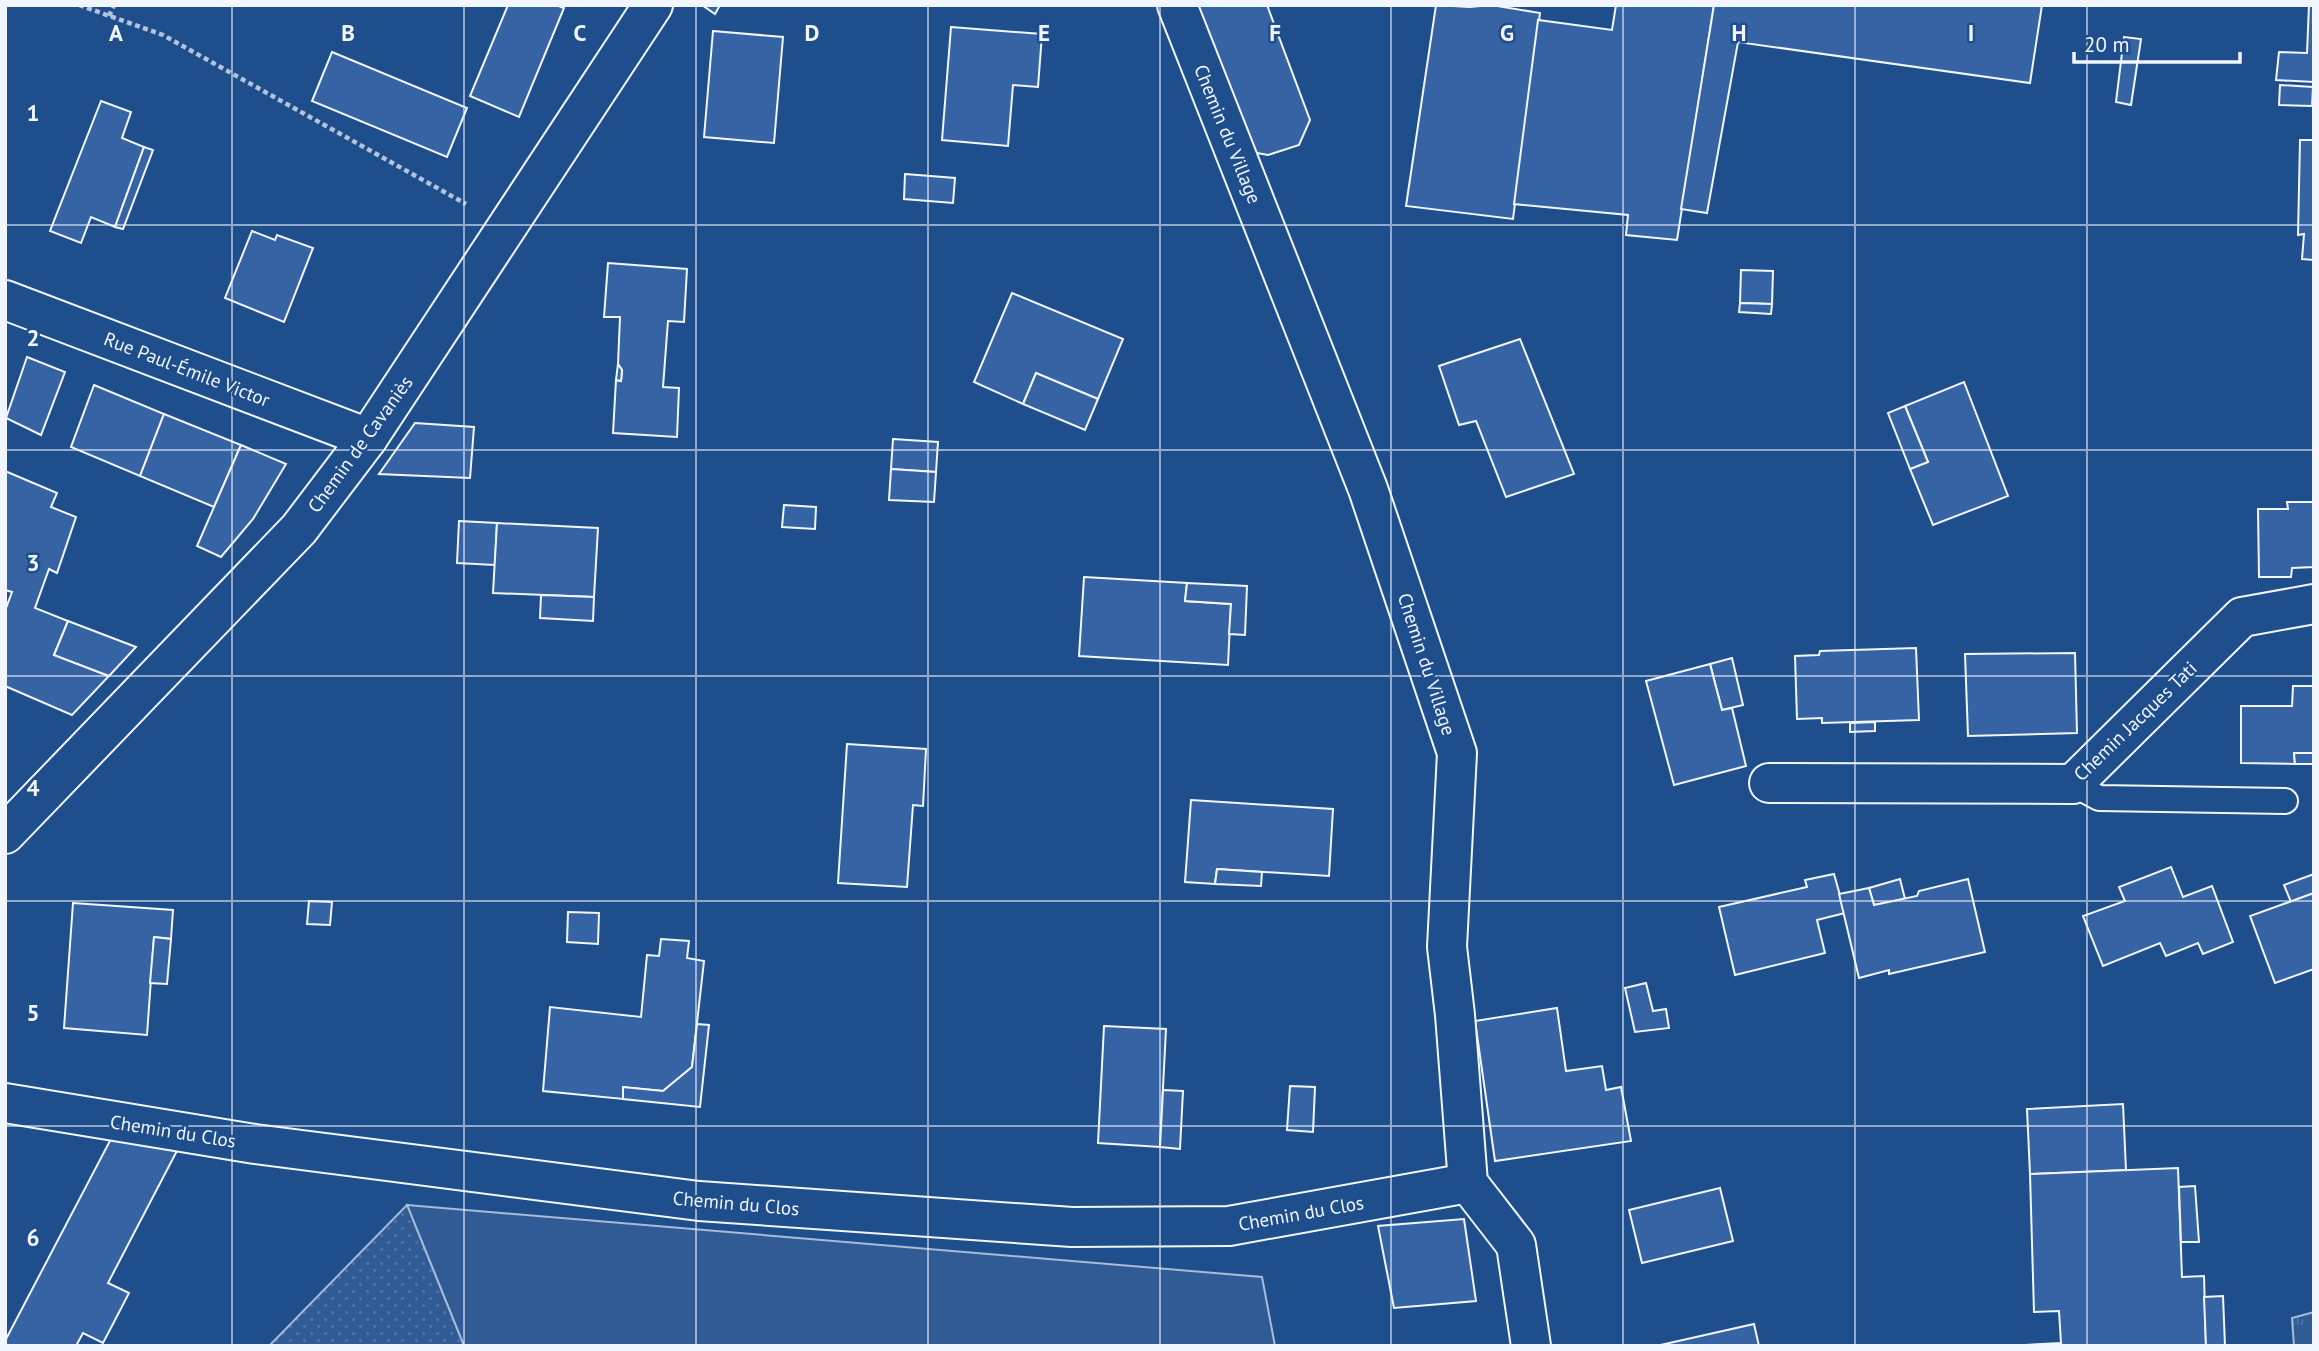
<svg xmlns="http://www.w3.org/2000/svg" width="2319" height="1351" font-family="'PT Sans',sans-serif">
<defs>
<pattern id="park-tufts" width="24" height="20" patternUnits="userSpaceOnUse" patternTransform="scale(1.75)"><rect width="24" height="20" fill="#305b95"/><path d="M3 7l-1-3M5 7V3M7 7l1-3M15 17l-1-3M17 17v-4M19 17l1-3" fill="none" stroke="#4e73a5"/></pattern>
<pattern id="garden-dots" width="8" height="8" patternUnits="userSpaceOnUse" patternTransform="scale(1.75)"><rect width="8" height="8" fill="#305b95"/><path d="M2 2h.1M6 6h.1" fill="none" stroke="#4e73a5" stroke-width="1.8" stroke-linecap="round"/></pattern>
</defs>
<rect width="100%" height="100%" fill="#1f4e8c"/>
<!-- built -->
<path fill="#305b95" stroke="#a8bbd7" stroke-width="2" d="M 407,1205 L 1262,1277 L 1275,1346 L 464,1346 Z"/>
<!-- park -->
<path fill="url(#park-tufts)" stroke="#a8bbd7" stroke-width="2" d="M 2314,1312 L 2314,1346 L 2294,1346 L 2292,1318 Z"/>
<!-- garden -->
<path fill="url(#garden-dots)" stroke="#a8bbd7" stroke-width="2" d="M 407,1205 L 464,1346 L 269,1346 Z"/>
<!-- building -->
<g fill="#3563a3" stroke="#f2f6ff" stroke-width="2">
<path d="M 508,5 L 556,5 L 564,8 L 519,117 L 470,96 Z"/>
<path d="M 702,5 L 720,5 L 715,14 Z"/>
<path d="M 1195,5 L 1267,5 L 1310,120 L 1299,145 L 1268,155 L 1246,151 Z"/>
<path d="M 1436,5 L 1470,7 L 1491,5 L 1540,13 L 1513,219 L 1406,206 Z"/>
<path d="M 1616,5 L 1714,5 L 1677,240 L 1626,235 L 1628,215 L 1514,204 L 1538,20 L 1612,30 Z"/>
<path d="M 1714,5 L 2042,5 L 2030,83 L 1738,42 L 1707,213 L 1681,209 Z"/>
<path d="M 2309,5 L 2314,5 L 2314,82 L 2276,80 L 2279,52 L 2307,53 Z"/>
<path d="M 951,27 L 1042,34 L 1038,87 L 1013,85 L 1008,146 L 942,140 Z"/>
<path d="M 713,31 L 783,37 L 774,143 L 704,137 Z"/>
<path d="M 2124,37 L 2141,39 L 2131,105 L 2116,102 Z"/>
<path d="M 332,52 L 467,108 L 447,157 L 312,101 Z"/>
<path d="M 2280,85 L 2313,87 L 2312,106 L 2279,105 Z"/>
<path d="M 101,101 L 131,112 L 122,138 L 144,147 L 115,227 L 91,217 L 81,243 L 50,231 Z"/>
<path d="M 2300,140 L 2314,140 L 2314,260 L 2302,259 L 2304,234 L 2298,235 Z"/>
<path d="M 144,147 L 153,150 L 123,229 L 115,227 Z"/>
<path d="M 905,174 L 955,178 L 953,203 L 904,199 Z"/>
<path d="M 252,231 L 275,240 L 277,235 L 313,248 L 284,322 L 225,298 Z"/>
<path d="M 608,263 L 687,269 L 684,322 L 668,321 L 663,387 L 679,388 L 677,437 L 613,433 L 616,380 L 621,381 L 622,370 L 618,364 L 620,317 L 604,317 Z"/>
<path d="M 1741,270 L 1773,271 L 1772,304 L 1740,303 Z"/>
<path d="M 1012,293 L 1123,339 L 1098,399 L 1036,373 L 1023,404 L 974,382 Z"/>
<path d="M 1740,303 L 1772,304 L 1771,314 L 1739,312 Z"/>
<path d="M 1520,339 L 1574,474 L 1506,497 L 1476,421 L 1459,425 L 1439,366 Z"/>
<path d="M 27,357 L 65,372 L 41,435 L 6,418 Z"/>
<path d="M 618,364 L 622,370 L 621,381 L 616,380 Z"/>
<path d="M 1036,373 L 1098,399 L 1085,430 L 1023,404 Z"/>
<path d="M 1964,382 L 2008,496 L 1933,525 L 1910,469 L 1928,462 L 1905,406 Z"/>
<path d="M 94,385 L 164,414 L 140,476 L 71,447 Z"/>
<path d="M 1905,406 L 1928,462 L 1910,469 L 1888,413 Z"/>
<path d="M 164,414 L 241,445 L 214,507 L 140,476 Z"/>
<path d="M 415,423 L 474,427 L 470,478 L 379,474 Z"/>
<path d="M 893,439 L 938,442 L 936,472 L 891,469 Z"/>
<path d="M 241,445 L 286,464 L 253,519 L 221,557 L 197,546 Z"/>
<path d="M 891,469 L 936,472 L 934,502 L 889,500 Z"/>
<path d="M 5,471 L 57,493 L 51,507 L 76,517 L 57,573 L 49,569 L 35,608 L 68,621 L 54,655 L 109,676 L 72,715 L 5,686 L 5,611 L 12,592 L 5,590 Z"/>
<path d="M 2287,502 L 2314,502 L 2314,567 L 2292,568 L 2291,577 L 2259,577 L 2258,509 L 2288,509 Z"/>
<path d="M 784,505 L 816,507 L 815,529 L 782,527 Z"/>
<path d="M 459,521 L 497,523 L 495,565 L 457,563 Z"/>
<path d="M 497,523 L 598,528 L 594,597 L 493,593 Z"/>
<path d="M 1084,577 L 1187,583 L 1185,601 L 1231,604 L 1228,665 L 1079,656 Z"/>
<path d="M 1187,583 L 1247,586 L 1245,635 L 1229,634 L 1231,604 L 1185,601 Z"/>
<path d="M 541,595 L 594,597 L 593,621 L 540,618 Z"/>
<path d="M 68,621 L 136,647 L 109,676 L 54,655 Z"/>
<path d="M 1916,648 L 1919,720 L 1822,723 L 1822,718 L 1797,719 L 1795,656 L 1819,655 L 1820,651 Z"/>
<path d="M 2075,653 L 2077,733 L 1968,736 L 1965,654 Z"/>
<path d="M 1732,658 L 1743,705 L 1722,710 L 1710,664 Z"/>
<path d="M 1710,664 L 1722,710 L 1732,708 L 1746,766 L 1674,785 L 1646,681 Z"/>
<path d="M 2293,686 L 2314,686 L 2314,753 L 2294,753 L 2295,764 L 2241,763 L 2241,706 L 2292,706 Z"/>
<path d="M 1875,722 L 1875,731 L 1850,732 L 1850,723 Z"/>
<path d="M 847,744 L 926,749 L 923,806 L 913,805 L 907,887 L 838,883 Z"/>
<path d="M 2294,753 L 2314,753 L 2314,764 L 2295,764 Z"/>
<path d="M 1191,800 L 1333,809 L 1329,876 L 1217,869 L 1215,884 L 1185,882 Z"/>
<path d="M 2171,867 L 2183,897 L 2212,886 L 2233,942 L 2203,954 L 2198,943 L 2166,956 L 2160,943 L 2103,966 L 2083,916 L 2125,901 L 2119,887 Z"/>
<path d="M 1217,869 L 1262,872 L 1261,886 L 1215,884 Z"/>
<path d="M 1834,874 L 1845,913 L 1817,920 L 1825,953 L 1735,975 L 1719,907 L 1807,887 L 1805,880 Z"/>
<path d="M 2314,874 L 2314,893 L 2291,902 L 2284,885 Z"/>
<path d="M 1900,879 L 1905,899 L 1874,905 L 1869,888 Z"/>
<path d="M 1968,879 L 1985,952 L 1889,974 L 1889,970 L 1859,978 L 1839,894 L 1869,888 L 1874,905 L 1917,896 L 1919,891 Z"/>
<path d="M 2314,893 L 2314,969 L 2275,983 L 2250,916 Z"/>
<path d="M 309,901 L 332,902 L 330,925 L 307,924 Z"/>
<path d="M 73,903 L 173,910 L 171,939 L 154,937 L 147,1035 L 64,1028 Z"/>
<path d="M 568,912 L 599,913 L 598,944 L 567,942 Z"/>
<path d="M 154,937 L 171,939 L 167,984 L 150,983 Z"/>
<path d="M 661,939 L 689,941 L 687,958 L 704,961 L 692,1067 L 663,1091 L 623,1087 L 623,1099 L 543,1091 L 550,1007 L 641,1017 L 647,955 L 659,956 Z"/>
<path d="M 1646,983 L 1653,1011 L 1666,1009 L 1669,1028 L 1635,1032 L 1625,988 Z"/>
<path d="M 1557,1008 L 1566,1071 L 1602,1066 L 1606,1090 L 1621,1087 L 1631,1141 L 1495,1161 L 1475,1021 Z"/>
<path d="M 697,1024 L 709,1025 L 700,1107 L 623,1099 L 623,1087 L 663,1091 L 692,1067 Z"/>
<path d="M 1104,1026 L 1166,1029 L 1160,1147 L 1098,1143 Z"/>
<path d="M 1290,1086 L 1315,1087 L 1313,1132 L 1287,1130 Z"/>
<path d="M 1163,1090 L 1183,1091 L 1180,1149 L 1160,1147 Z"/>
<path d="M 2123,1104 L 2126,1170 L 2030,1174 L 2027,1109 Z"/>
<path d="M 113,1135 L 180,1145 L 108,1283 L 129,1293 L 114,1322 L 103,1343 L 83,1333 L 76,1346 L 5,1346 L 5,1341 Z"/>
<path d="M 2178,1168 L 2182,1277 L 2204,1276 L 2206,1346 L 2007,1346 L 2061,1343 L 2059,1311 L 2034,1312 L 2030,1174 Z"/>
<path d="M 2195,1186 L 2199,1242 L 2181,1242 L 2179,1187 Z"/>
<path d="M 1720,1188 L 1733,1241 L 1642,1263 L 1629,1210 Z"/>
<path d="M 1464,1219 L 1476,1301 L 1394,1308 L 1378,1226 Z"/>
<path d="M 2223,1296 L 2225,1346 L 2206,1346 L 2204,1297 Z"/>
<path d="M 1754,1324 L 1759,1346 L 1656,1346 Z"/>
</g>
<g fill="none" stroke-linecap="round" stroke-linejoin="round">
<!-- service casing -->
<g stroke="#f2f6ff" stroke-width="28">
<path id="service" d="M 2073,784 L 2099,798 L 2285,801"/>
</g>
<!-- minor casing -->
<g stroke="#f2f6ff" stroke-width="42">
<g id="minor">
<path d="M 1177,5 L 1368,489 L 1457,753 L 1447,947 L 1455,1015 L 1468,1183 L 1516,1245 L 1531,1346"/>
<path d="M 5,300 L 368,438"/>
<path d="M 1769,783 L 2073,784 L 2242,617 L 2314,604"/>
<path d="M 5,834 L 299,529 L 368,438 L 653,5"/>
<path d="M 5,1103 L 255,1144 L 699,1201 L 1072,1227 L 1229,1226 L 1468,1183"/>
</g>
</g>
<!-- path -->
<g stroke="#b3c4dc" stroke-width="4.5" stroke-dasharray="5 3.5" stroke-linecap="butt">
<path d="M 79,5 L 163,35 L 466,204"/>
<path d="M 109,16 L 114,5"/>
</g>
<!-- service -->
<use href="#service" stroke="#1f4e8c" stroke-width="24"/>
<!-- minor -->
<use href="#minor" stroke="#1f4e8c" stroke-width="38"/>
</g>
<!-- grid -->
<path fill="none" stroke="#f2f6ff" stroke-width="2" stroke-opacity="0.55" d="M 232,5 L 232,1346M 464,5 L 464,1346M 696,5 L 696,1346M 928,5 L 928,1346M 1160,5 L 1160,1346M 1391,5 L 1391,1346M 1623,5 L 1623,1346M 1855,5 L 1855,1346M 2087,5 L 2087,1346M 5,225 L 2314,225M 5,450 L 2314,450M 5,676 L 2314,676M 5,901 L 2314,901M 5,1126 L 2314,1126"/>
<g text-anchor="middle" dominant-baseline="central" stroke-width="5" stroke-linejoin="round" paint-order="stroke">
<!-- street labels -->
<g font-size="19" fill="#f2f6ff" stroke="#1f4e8c">
<text transform="translate(1228 134) rotate(68)">Chemin du Village</text>
<text transform="translate(187 369) rotate(21)">Rue Paul-Émile Victor</text>
<text transform="translate(360 444) rotate(-54)">Chemin de Cavaniès</text>
<text transform="translate(1427 664) rotate(72)">Chemin du Village</text>
<text transform="translate(2135 721) rotate(-44)">Chemin Jacques Tati</text>
<text transform="translate(173 1131) rotate(9)">Chemin du Clos</text>
<text transform="translate(736 1203) rotate(5)">Chemin du Clos</text>
<text transform="translate(1301 1213) rotate(-10)">Chemin du Clos</text>
</g>
</g>
<g font-size="23" text-anchor="middle" font-weight="bold" fill="#f2f6ff" stroke="#1f4e8c" stroke-width="5" stroke-linejoin="round" paint-order="stroke">
<text x="116" y="41">A</text>
<text x="348" y="41">B</text>
<text x="580" y="41">C</text>
<text x="812" y="41">D</text>
<text x="1044" y="41">E</text>
<text x="1275" y="41">F</text>
<text x="1507" y="41">G</text>
<text x="1739" y="41">H</text>
<text x="1971" y="41">I</text>
<text x="33" y="121">1</text>
<text x="33" y="346">2</text>
<text x="33" y="571">3</text>
<text x="33" y="796">4</text>
<text x="33" y="1021">5</text>
<text x="33" y="1246">6</text>
</g>
<!-- border -->
<rect width="2319" height="1351" fill="none" stroke="#f2f6ff" stroke-width="14"/>
<!-- scale -->
<path d="M2074 52v10h166v-10" fill="none" stroke="#f2f6ff" stroke-width="3.5"/>
<text x="2084" y="52" font-size="21" fill="#f2f6ff" stroke="#1f4e8c" stroke-width="5" paint-order="stroke">20 m</text>
</svg>
